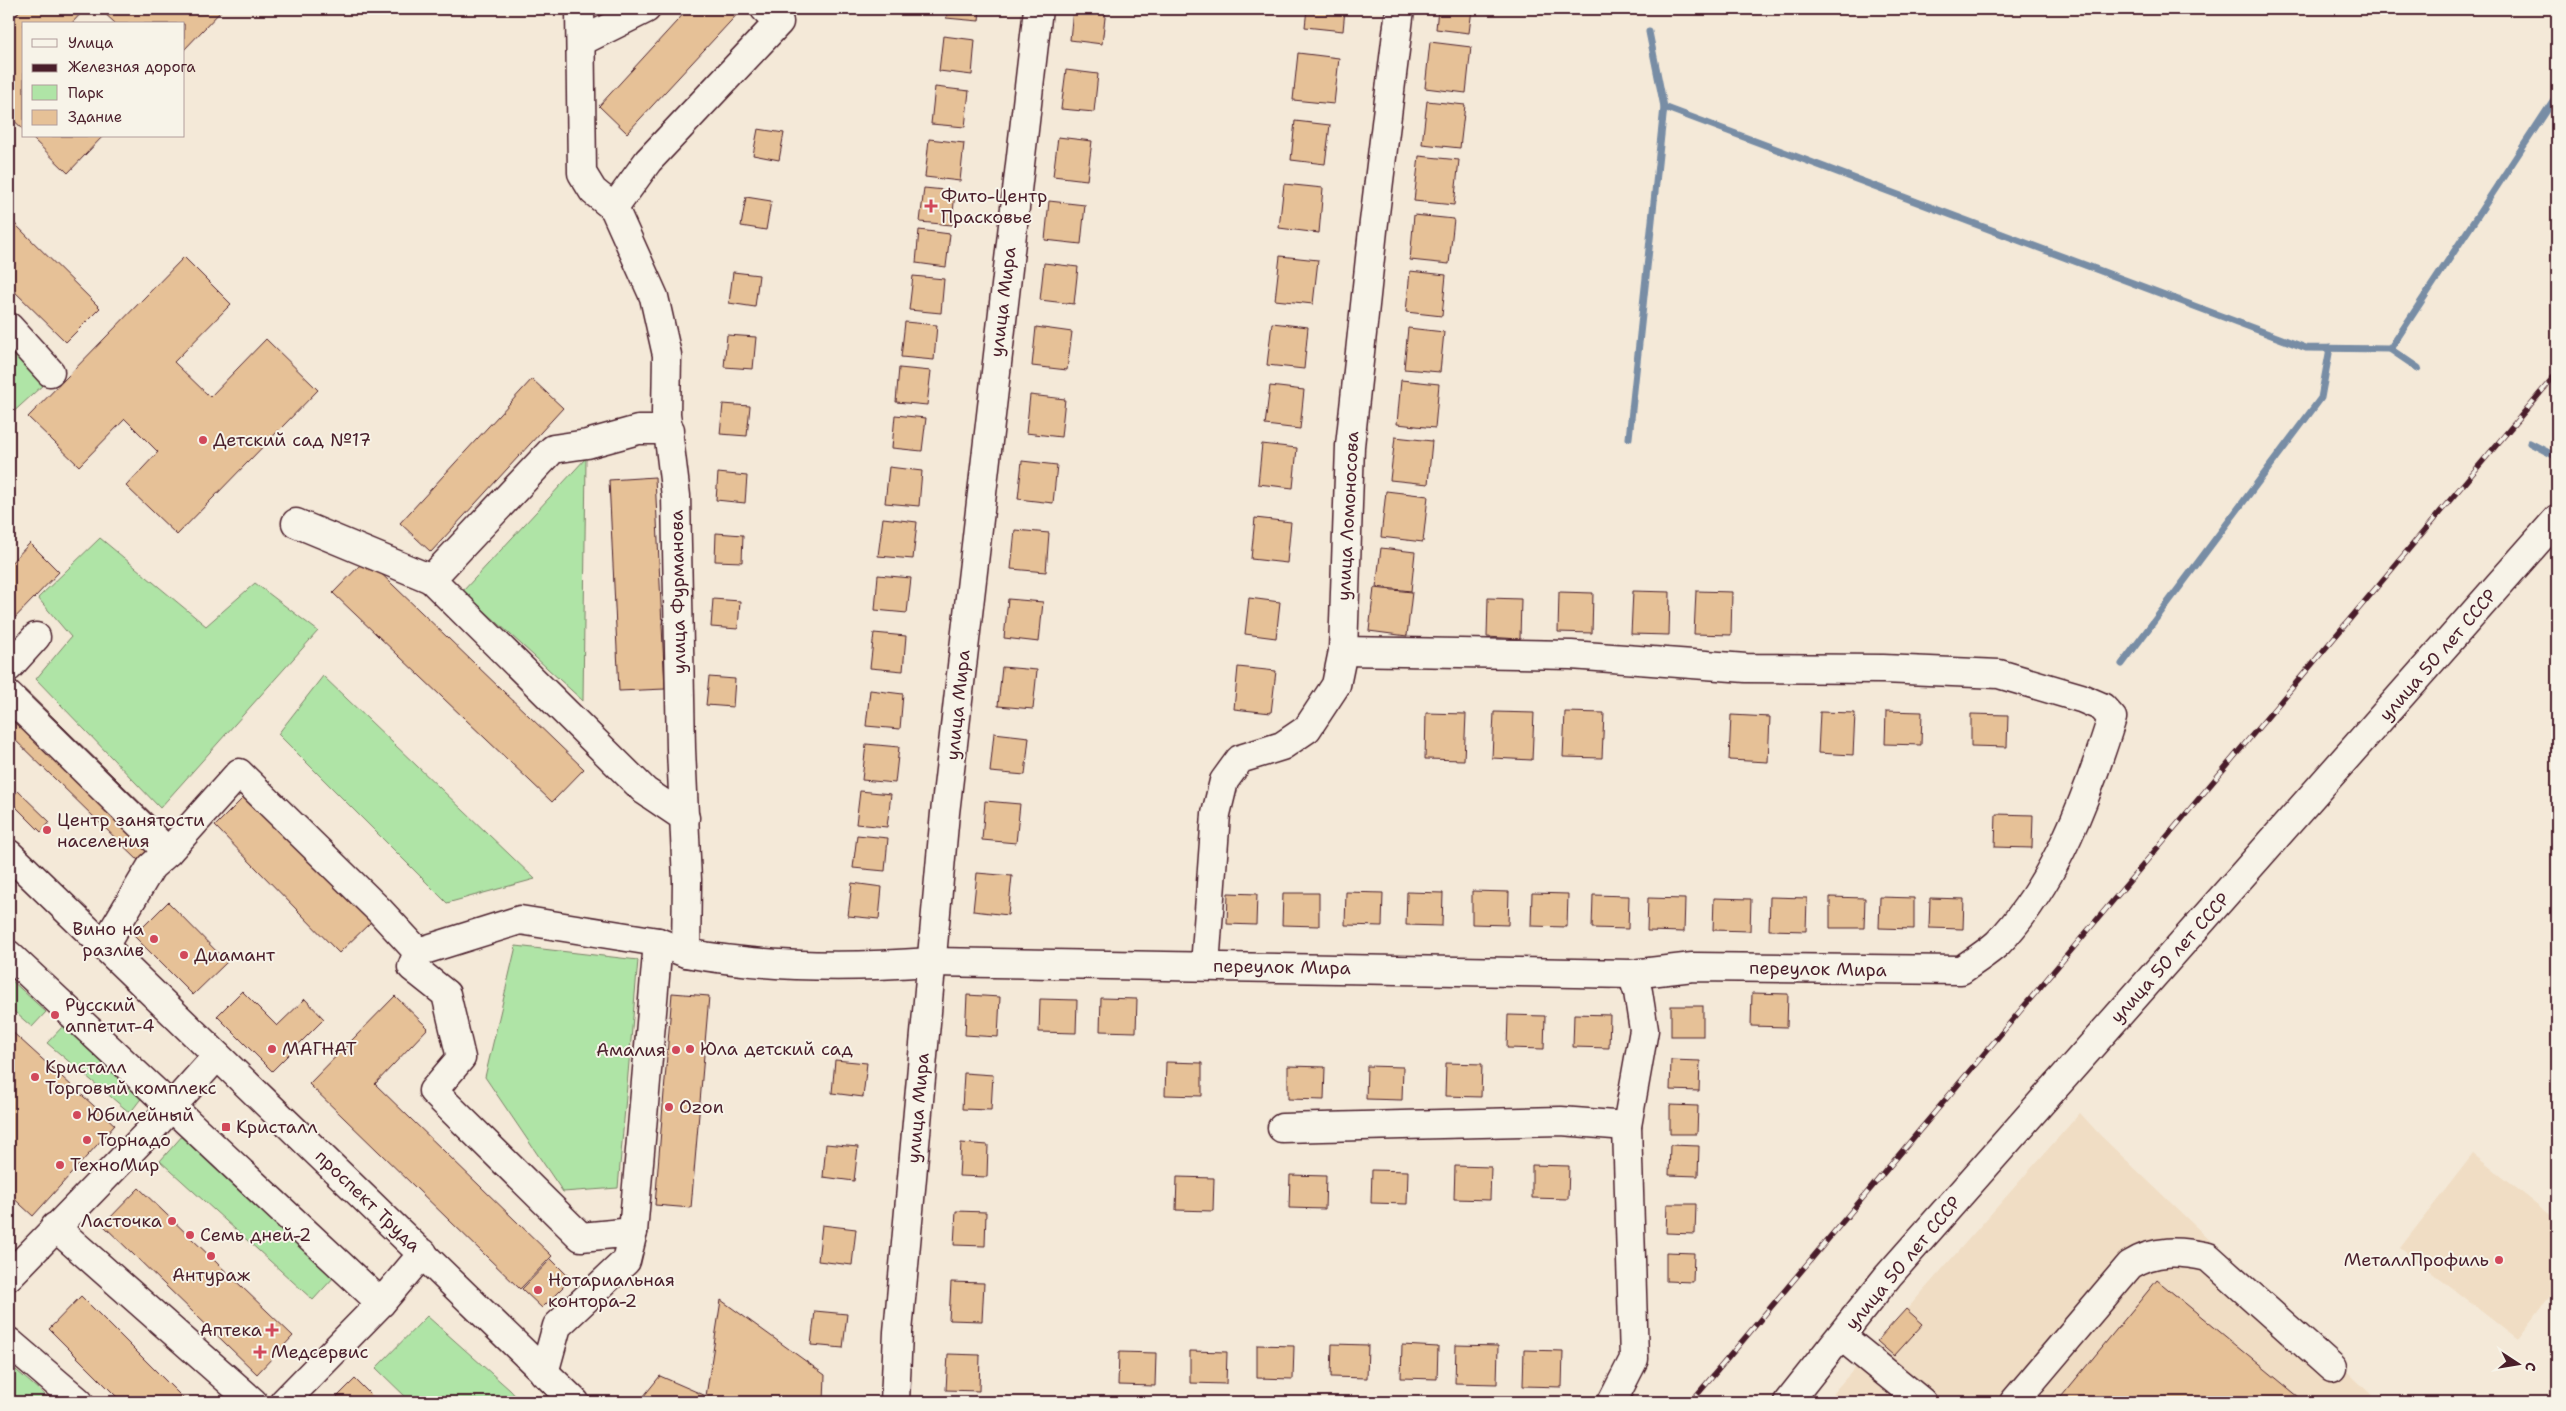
<svg xmlns="http://www.w3.org/2000/svg" width="2566" height="1411" font-family="'Shantell Sans',sans-serif">
<rect width="100%" height="100%" fill="#f4e9d8"/>
<filter id="ink" filterUnits="userSpaceOnUse"><feTurbulence type="fractalNoise" baseFrequency=".02" numOctaves="2"/><feDisplacementMap in="SourceGraphic" scale="10" xChannelSelector="R" yChannelSelector="G"/><feConvolveMatrix kernelMatrix="1 2 1 2 8 2 1 2 1" color-interpolation-filters="sRGB"/></filter>
<g filter="url(#ink)">
<!-- built -->
<g fill="#f0ddc4">
<path d="M 2080,1113 L 2101,1136 L 2379,1402 L 1825,1402 Z"/>
<path d="M 2473,1154 L 2557,1220 L 2557,1287 L 2517,1339 L 2400,1248 Z"/>
</g>
<!-- green -->
<g fill="#afe4a6" stroke="#7c8268">
<path d="M 9,345 L 44,384 L 9,416 Z"/>
<path d="M 586,458 L 583,701 L 463,591 Z"/>
<path d="M 100,538 L 206,626 L 255,583 L 318,631 L 160,808 L 36,679 L 71,637 L 38,598 Z"/>
<path d="M 323,676 L 535,879 L 447,903 L 278,734 Z"/>
<path d="M 516,946 L 638,960 L 618,1188 L 563,1192 L 485,1077 Z"/>
<path d="M 9,978 L 46,1012 L 32,1027 L 9,1007 Z"/>
<path d="M 64,1025 L 143,1096 L 130,1113 L 47,1043 Z"/>
<path d="M 183,1135 L 335,1276 L 313,1300 L 160,1161 Z"/>
<path d="M 427,1316 L 510,1390 L 521,1402 L 411,1402 L 376,1368 Z"/>
<path d="M 9,1364 L 53,1402 L 9,1402 Z"/>
</g>
<g fill="none" stroke-linecap="round" stroke-linejoin="round">
<!-- stream -->
<g stroke="#788da5" stroke-width="7">
<path d="M 1664,107 L 2306,348 L 2390,349 L 2418,368"/>
<path d="M 2390,349 L 2557,95"/>
<path d="M 1629,438 L 1664,107 L 1649,32"/>
<path d="M 2530,443 L 2557,457"/>
<path d="M 2122,664 L 2321,398 L 2330,348"/>
</g>
</g>
<!-- building -->
<g fill="#e6c197" stroke="#4a1f2b">
<path d="M 22,9 L 85,9 L 71,24 L 24,24 L 24,130 L 9,116 L 9,22 Z"/>
<path d="M 100,9 L 219,9 L 221,11 L 184,50 L 184,24 L 116,24 Z"/>
<path d="M 688,9 L 742,9 L 627,133 L 599,106 Z"/>
<path d="M 948,9 L 980,9 L 979,21 L 946,18 Z"/>
<path d="M 1073,9 L 1106,9 L 1102,44 L 1070,40 Z"/>
<path d="M 1307,9 L 1345,9 L 1343,31 L 1305,27 Z"/>
<path d="M 1438,9 L 1472,9 L 1469,33 L 1436,29 Z"/>
<path d="M 943,36 L 975,40 L 972,75 L 939,71 Z"/>
<path d="M 1430,42 L 1471,47 L 1466,93 L 1425,88 Z"/>
<path d="M 1298,53 L 1339,58 L 1334,104 L 1293,100 Z"/>
<path d="M 1066,70 L 1098,74 L 1094,112 L 1061,109 Z"/>
<path d="M 935,87 L 969,91 L 965,127 L 931,124 Z"/>
<path d="M 1427,101 L 1465,105 L 1460,148 L 1422,144 Z"/>
<path d="M 1295,121 L 1330,125 L 1325,164 L 1291,160 Z"/>
<path d="M 758,129 L 784,133 L 779,160 L 753,155 Z"/>
<path d="M 30,136 L 103,136 L 68,173 Z"/>
<path d="M 1058,137 L 1092,141 L 1087,180 L 1053,176 Z"/>
<path d="M 929,139 L 964,143 L 960,181 L 925,177 Z"/>
<path d="M 1419,156 L 1459,160 L 1454,205 L 1414,201 Z"/>
<path d="M 1284,184 L 1323,188 L 1319,233 L 1279,228 Z"/>
<path d="M 924,188 L 955,191 L 952,225 L 920,222 Z"/>
<path d="M 746,197 L 771,201 L 766,230 L 741,226 Z"/>
<path d="M 1049,201 L 1085,205 L 1081,244 L 1045,240 Z"/>
<path d="M 1414,215 L 1454,219 L 1449,264 L 1410,260 Z"/>
<path d="M 9,218 L 100,308 L 66,342 L 9,286 Z"/>
<path d="M 919,230 L 950,234 L 946,267 L 916,263 Z"/>
<path d="M 1280,256 L 1318,260 L 1313,304 L 1275,300 Z"/>
<path d="M 184,257 L 231,304 L 174,362 L 210,397 L 266,339 L 318,390 L 177,535 L 126,486 L 158,452 L 125,419 L 79,466 L 28,417 Z"/>
<path d="M 1044,263 L 1078,267 L 1074,304 L 1040,300 Z"/>
<path d="M 1410,271 L 1446,275 L 1442,316 L 1406,312 Z"/>
<path d="M 733,272 L 759,275 L 755,307 L 729,303 Z"/>
<path d="M 913,276 L 944,279 L 941,313 L 909,310 Z"/>
<path d="M 905,322 L 937,325 L 934,360 L 901,357 Z"/>
<path d="M 1272,323 L 1308,327 L 1304,369 L 1267,365 Z"/>
<path d="M 1036,327 L 1072,332 L 1067,370 L 1032,366 Z"/>
<path d="M 1408,328 L 1444,332 L 1440,372 L 1404,369 Z"/>
<path d="M 727,335 L 756,337 L 753,369 L 724,367 Z"/>
<path d="M 899,368 L 931,371 L 927,405 L 896,402 Z"/>
<path d="M 532,379 L 563,408 L 431,552 L 400,523 Z"/>
<path d="M 1401,380 L 1439,384 L 1435,428 L 1397,424 Z"/>
<path d="M 1270,386 L 1304,390 L 1300,429 L 1265,425 Z"/>
<path d="M 1030,395 L 1065,399 L 1061,437 L 1026,433 Z"/>
<path d="M 723,404 L 750,406 L 747,436 L 720,434 Z"/>
<path d="M 895,415 L 926,418 L 922,451 L 892,448 Z"/>
<path d="M 1395,437 L 1432,441 L 1428,484 L 1390,480 Z"/>
<path d="M 1262,444 L 1297,448 L 1293,488 L 1258,484 Z"/>
<path d="M 1022,461 L 1057,465 L 1053,503 L 1018,499 Z"/>
<path d="M 889,467 L 922,471 L 919,506 L 885,503 Z"/>
<path d="M 718,473 L 747,476 L 745,503 L 716,500 Z"/>
<path d="M 655,477 L 665,689 L 619,691 L 609,480 Z"/>
<path d="M 1386,491 L 1428,496 L 1423,542 L 1381,537 Z"/>
<path d="M 883,518 L 917,522 L 913,559 L 878,556 Z"/>
<path d="M 1255,518 L 1291,522 L 1287,563 L 1251,559 Z"/>
<path d="M 1015,530 L 1049,533 L 1046,572 L 1011,569 Z"/>
<path d="M 716,533 L 743,535 L 742,562 L 715,561 Z"/>
<path d="M 30,543 L 59,572 L 9,624 L 9,565 Z"/>
<path d="M 1381,548 L 1415,552 L 1411,591 L 1376,587 Z"/>
<path d="M 366,559 L 584,769 L 552,802 L 333,593 Z"/>
<path d="M 878,575 L 911,578 L 907,613 L 875,610 Z"/>
<path d="M 1374,588 L 1412,592 L 1407,636 L 1369,631 Z"/>
<path d="M 1633,591 L 1670,592 L 1669,635 L 1631,634 Z"/>
<path d="M 1696,591 L 1732,592 L 1731,635 L 1694,634 Z"/>
<path d="M 1559,592 L 1593,593 L 1592,633 L 1558,632 Z"/>
<path d="M 1249,598 L 1280,602 L 1276,638 L 1245,634 Z"/>
<path d="M 1488,598 L 1521,599 L 1520,639 L 1487,637 Z"/>
<path d="M 713,599 L 740,601 L 738,629 L 711,627 Z"/>
<path d="M 1008,599 L 1043,602 L 1039,642 L 1004,638 Z"/>
<path d="M 874,633 L 906,636 L 903,671 L 870,668 Z"/>
<path d="M 1002,667 L 1037,670 L 1033,709 L 998,706 Z"/>
<path d="M 1238,667 L 1276,671 L 1271,713 L 1234,709 Z"/>
<path d="M 9,674 L 172,834 L 143,865 L 9,734 Z"/>
<path d="M 709,677 L 735,679 L 733,707 L 706,705 Z"/>
<path d="M 870,690 L 903,694 L 900,729 L 866,726 Z"/>
<path d="M 1886,711 L 1922,712 L 1921,745 L 1885,744 Z"/>
<path d="M 1494,712 L 1534,713 L 1532,760 L 1492,758 Z"/>
<path d="M 1565,712 L 1604,713 L 1602,758 L 1563,757 Z"/>
<path d="M 1820,712 L 1855,713 L 1853,755 L 1818,753 Z"/>
<path d="M 1426,713 L 1466,714 L 1464,760 L 1425,759 Z"/>
<path d="M 1971,714 L 2008,715 L 2007,747 L 1971,746 Z"/>
<path d="M 1731,715 L 1770,717 L 1768,762 L 1729,760 Z"/>
<path d="M 994,733 L 1029,737 L 1025,775 L 990,772 Z"/>
<path d="M 866,744 L 899,747 L 895,783 L 862,780 Z"/>
<path d="M 18,791 L 50,822 L 41,832 L 9,800 Z"/>
<path d="M 860,791 L 891,794 L 887,827 L 856,824 Z"/>
<path d="M 247,794 L 372,921 L 339,953 L 215,826 Z"/>
<path d="M 985,801 L 1020,804 L 1016,843 L 982,840 Z"/>
<path d="M 1996,814 L 2033,815 L 2032,848 L 1995,847 Z"/>
<path d="M 857,835 L 888,838 L 885,871 L 853,868 Z"/>
<path d="M 977,873 L 1012,876 L 1008,915 L 973,911 Z"/>
<path d="M 852,883 L 882,887 L 879,919 L 848,916 Z"/>
<path d="M 1472,891 L 1509,892 L 1508,925 L 1472,924 Z"/>
<path d="M 1346,892 L 1383,893 L 1382,926 L 1345,925 Z"/>
<path d="M 1407,892 L 1443,893 L 1442,926 L 1406,925 Z"/>
<path d="M 1228,893 L 1257,894 L 1256,925 L 1227,924 Z"/>
<path d="M 1283,893 L 1319,893 L 1319,926 L 1282,925 Z"/>
<path d="M 1532,893 L 1568,894 L 1567,927 L 1531,926 Z"/>
<path d="M 1593,895 L 1629,896 L 1628,929 L 1592,928 Z"/>
<path d="M 1770,897 L 1807,898 L 1806,931 L 1769,930 Z"/>
<path d="M 1830,897 L 1865,898 L 1864,928 L 1830,928 Z"/>
<path d="M 1880,897 L 1914,898 L 1914,929 L 1879,928 Z"/>
<path d="M 1648,898 L 1685,899 L 1684,932 L 1647,931 Z"/>
<path d="M 1714,898 L 1751,899 L 1750,931 L 1713,930 Z"/>
<path d="M 1930,898 L 1964,899 L 1963,929 L 1929,928 Z"/>
<path d="M 168,902 L 227,962 L 193,995 L 134,936 Z"/>
<path d="M 242,991 L 277,1026 L 305,999 L 324,1019 L 272,1071 L 217,1016 Z"/>
<path d="M 672,993 L 709,996 L 691,1208 L 655,1205 Z"/>
<path d="M 1752,993 L 1788,994 L 1787,1027 L 1751,1026 Z"/>
<path d="M 967,995 L 1000,997 L 998,1037 L 965,1035 Z"/>
<path d="M 395,996 L 428,1028 L 375,1084 L 552,1256 L 520,1289 L 309,1084 Z"/>
<path d="M 1101,998 L 1137,999 L 1136,1032 L 1100,1031 Z"/>
<path d="M 1040,999 L 1077,1000 L 1076,1033 L 1039,1032 Z"/>
<rect x="1671" y="1006" width="32" height="30"/>
<path d="M 1574,1014 L 1610,1015 L 1609,1048 L 1573,1047 Z"/>
<path d="M 1508,1015 L 1545,1016 L 1544,1049 L 1507,1048 Z"/>
<path d="M 9,1029 L 115,1125 L 33,1216 L 9,1194 Z"/>
<path d="M 835,1060 L 867,1063 L 863,1097 L 832,1093 Z"/>
<path d="M 1671,1060 L 1700,1061 L 1699,1091 L 1670,1090 Z"/>
<path d="M 1166,1062 L 1202,1063 L 1202,1096 L 1165,1095 Z"/>
<path d="M 1446,1063 L 1482,1064 L 1481,1097 L 1445,1096 Z"/>
<path d="M 1288,1066 L 1325,1067 L 1324,1100 L 1288,1099 Z"/>
<path d="M 1367,1066 L 1403,1067 L 1402,1100 L 1366,1099 Z"/>
<path d="M 964,1073 L 993,1075 L 991,1110 L 962,1109 Z"/>
<path d="M 1670,1105 L 1698,1106 L 1697,1134 L 1670,1134 Z"/>
<path d="M 961,1143 L 988,1145 L 987,1177 L 959,1176 Z"/>
<path d="M 826,1144 L 858,1147 L 854,1181 L 823,1177 Z"/>
<path d="M 1670,1145 L 1699,1146 L 1698,1176 L 1669,1175 Z"/>
<path d="M 1532,1165 L 1569,1166 L 1568,1199 L 1532,1198 Z"/>
<path d="M 1455,1166 L 1491,1167 L 1490,1200 L 1454,1199 Z"/>
<path d="M 1372,1170 L 1408,1171 L 1407,1204 L 1371,1203 Z"/>
<path d="M 1290,1175 L 1326,1176 L 1325,1209 L 1289,1208 Z"/>
<path d="M 1177,1177 L 1214,1178 L 1213,1211 L 1176,1210 Z"/>
<path d="M 139,1188 L 293,1336 L 257,1374 L 103,1225 Z"/>
<path d="M 1667,1204 L 1696,1204 L 1695,1234 L 1666,1233 Z"/>
<path d="M 956,1211 L 986,1212 L 985,1246 L 954,1245 Z"/>
<path d="M 822,1225 L 856,1229 L 852,1265 L 818,1261 Z"/>
<path d="M 1666,1252 L 1694,1253 L 1693,1282 L 1666,1281 Z"/>
<path d="M 551,1259 L 571,1279 L 542,1308 L 522,1289 Z"/>
<path d="M 2157,1280 L 2305,1402 L 2057,1402 Z"/>
<path d="M 951,1282 L 984,1283 L 982,1321 L 949,1320 Z"/>
<path d="M 81,1296 L 187,1402 L 122,1402 L 49,1329 Z"/>
<path d="M 721,1300 L 825,1375 L 824,1402 L 639,1402 L 660,1376 L 706,1396 Z"/>
<path d="M 1906,1309 L 1923,1324 L 1894,1356 L 1877,1341 Z"/>
<path d="M 815,1311 L 847,1314 L 843,1348 L 811,1345 Z"/>
<path d="M 1332,1344 L 1368,1345 L 1367,1378 L 1331,1377 Z"/>
<path d="M 1257,1345 L 1294,1346 L 1293,1379 L 1257,1378 Z"/>
<path d="M 1402,1345 L 1438,1347 L 1437,1379 L 1401,1378 Z"/>
<path d="M 1456,1345 L 1498,1346 L 1497,1384 L 1455,1383 Z"/>
<path d="M 1524,1350 L 1563,1351 L 1562,1387 L 1523,1386 Z"/>
<path d="M 1190,1351 L 1227,1352 L 1226,1384 L 1190,1383 Z"/>
<path d="M 1119,1352 L 1156,1353 L 1155,1386 L 1118,1385 Z"/>
<path d="M 948,1354 L 980,1355 L 979,1391 L 946,1390 Z"/>
<path d="M 355,1379 L 378,1402 L 332,1402 Z"/>
</g>
<g fill="none" stroke-linecap="round" stroke-linejoin="round">
<!-- minor casing -->
<g stroke="#4a1f2b" stroke-width="31">
<g id="minor">
<path d="M 580,9 L 582,173 L 593,191 L 614,208 L 654,297 L 667,355 L 666,414 L 676,496 L 681,749 L 687,880 L 686,953 C 766,968 850,968 931,962 L 1632,974 L 1693,967 L 1961,970 C 1973,962 1987,953 1998,943 C 2055,884 2088,795 2112,718 L 2102,707 L 2081,698 L 1999,674 L 1883,669 L 1746,668 L 1571,655 L 1343,651"/>
<path d="M 582,41 L 646,9"/>
<path d="M 614,208 L 648,161 L 779,22 L 765,9"/>
<path d="M 9,327 L 50,372"/>
<path d="M 670,430 L 638,430 L 587,444 L 553,449 L 431,579 L 645,791 L 685,818"/>
<path d="M 296,523 L 431,579"/>
<path d="M 9,667 L 36,637"/>
<path d="M 9,696 L 168,852"/>
<path d="M 9,854 L 575,1402"/>
<path d="M 104,946 L 151,867 L 168,852 L 239,773 L 380,911 L 418,952 L 520,920 L 658,942 L 686,953"/>
<path d="M 418,952 L 412,967 L 446,994 L 461,1058 L 433,1091 L 581,1237 L 633,1232 L 626,1261 L 557,1326 L 544,1373"/>
<path d="M 9,955 L 381,1303"/>
<path d="M 1205,966 L 1216,814 L 1224,781 L 1240,759 L 1282,746 L 1307,729 L 1336,685 L 1343,651 L 1350,446 L 1373,230 L 1400,9"/>
<path d="M 1282,1128 L 1561,1121 L 1627,1126"/>
<path d="M 55,1227 L 253,1402"/>
<path d="M 633,1232 L 658,942"/>
<path d="M 9,1276 L 148,1133 L 217,1056"/>
<path d="M 1841,1336 L 1922,1402"/>
<path d="M 9,1342 L 79,1402"/>
<path d="M 284,1402 L 381,1303 L 423,1253"/>
<path d="M 1612,1402 L 1634,1359 L 1627,1126 L 1644,1030 L 1638,992 L 1632,974"/>
<path d="M 1788,1402 L 1888,1276 L 2557,519"/>
<path d="M 2014,1402 L 2130,1265 C 2155,1249 2180,1251 2208,1257 L 2332,1368"/>
</g>
</g>
<!-- major casing -->
<g stroke="#4a1f2b" stroke-width="31">
<path id="major" d="M 895,1402 L 898,1332 L 945,813 L 1038,9"/>
</g>
<!-- minor -->
<use href="#minor" stroke="#f7f3e8" stroke-width="28"/>
<!-- major -->
<use href="#major" stroke="#f7f3e8" stroke-width="28"/>
<!-- rail casing -->
<g stroke="#4a1f2b" stroke-width="5.5">
<path id="rail" d="M 1691,1402 L 2557,373"/>
</g>
<!-- rail -->
<use href="#rail" stroke="#f7f3e8" stroke-width="4" stroke-dasharray="11" stroke-linecap="butt"/>
</g>
</g>
<!-- markers -->
<g fill="#d1495b" stroke="#f7f3e8" stroke-width="2">
<path d="M928.5 198.5h5v5h5v5h-5v5h-5v-5h-5v-5h5z"/>
<circle cx="203" cy="440" r="5"/>
<circle cx="47" cy="830" r="5"/>
<circle cx="154" cy="939" r="5"/>
<circle cx="184" cy="955" r="5"/>
<circle cx="55" cy="1015" r="5"/>
<circle cx="272" cy="1049" r="5"/>
<circle cx="690" cy="1049" r="5"/>
<circle cx="676" cy="1050" r="5"/>
<circle cx="35" cy="1077" r="5"/>
<circle cx="669" cy="1107" r="5"/>
<circle cx="77" cy="1115" r="5"/>
<rect x="221" y="1122" width="10" height="10" rx="2.5"/>
<circle cx="87" cy="1140" r="5"/>
<circle cx="60" cy="1165" r="5"/>
<circle cx="172" cy="1221" r="5"/>
<circle cx="190" cy="1235" r="5"/>
<circle cx="211" cy="1256" r="5"/>
<circle cx="2499" cy="1260" r="5"/>
<circle cx="538" cy="1290" r="5"/>
<path d="M269.5 1322.5h5v5h5v5h-5v5h-5v-5h-5v-5h5z"/>
<path d="M257.5 1344.5h5v5h5v5h-5v5h-5v-5h-5v-5h5z"/>
</g>
<g text-anchor="middle" dominant-baseline="central" stroke-width="4" stroke-linejoin="round" paint-order="stroke">
<!-- poi labels -->
<g font-size="18" fill="#4a1f2b" stroke="#f7f3e8" text-anchor="start">
<text x="941" y="196">Фито-Центр<tspan x="941" dy="21">Прасковье</tspan></text>
<text x="213" y="440">Детский сад №17</text>
<text x="57" y="820">Центр занятости<tspan x="57" dy="21">населения</tspan></text>
<text x="144" y="929" text-anchor="end">Вино на<tspan x="144" dy="21">разлив</tspan></text>
<text x="194" y="955">Диамант</text>
<text x="65" y="1005">Русский<tspan x="65" dy="21">аппетит-4</tspan></text>
<text x="282" y="1049">МАГНАТ</text>
<text x="700" y="1049">Юла детский сад</text>
<text x="666" y="1050" text-anchor="end">Амалия</text>
<text x="45" y="1067">Кристалл<tspan x="45" dy="21">Торговый комплекс</tspan></text>
<text x="679" y="1107">Ozon</text>
<text x="87" y="1115">Юбилейный</text>
<text x="236" y="1127">Кристалл</text>
<text x="97" y="1140">Торнадо</text>
<text x="70" y="1165">ТехноМир</text>
<text x="162" y="1221" text-anchor="end">Ласточка</text>
<text x="200" y="1235">Семь дней-2</text>
<text x="2489" y="1260" text-anchor="end">МеталлПрофиль</text>
<text x="211" y="1275" text-anchor="middle">Антураж</text>
<text x="548" y="1280">Нотариальная<tspan x="548" dy="21">контора-2</tspan></text>
<text x="262" y="1330" text-anchor="end">Аптека</text>
<text x="271" y="1352">Медсервис</text>
</g>
<!-- street labels -->
<g font-size="18" fill="#4a1f2b" stroke="#f7f3e8">
<text transform="translate(1003 302) rotate(-83)">улица Мира</text>
<text transform="translate(1348 516) rotate(-87)">улица Ломоносова</text>
<text transform="translate(678 592) rotate(-91)">улица Фурманова</text>
<text transform="translate(2438 655) rotate(-49)">улица 50 лет СССР</text>
<text transform="translate(958 705) rotate(-84)">улица Мира</text>
<text transform="translate(2170 958) rotate(-48)">улица 50 лет СССР</text>
<text transform="translate(1282 967) rotate(1)">переулок Мира</text>
<text transform="translate(1818 969) rotate(1)">переулок Мира</text>
<text transform="translate(918 1108) rotate(-85)">улица Мира</text>
<text transform="translate(368 1201) rotate(44)">проспект Труда</text>
<text transform="translate(1903 1263) rotate(-50)">улица 50 лет СССР</text>
</g>
</g>
<!-- margin -->
<rect width="2566" height="1411" fill="none" stroke="#f7f3e8" stroke-width="30"/>
<rect x="15" y="15" width="2536" height="1381" fill="none" stroke="#4a1f2b" stroke-width="2" filter="url(#ink)"/>
<!-- legend -->
<rect x="22" y="22" width="162" height="115" fill="#f7f3e8" stroke="#b29e9c"/>
<rect x="32" y="39" width="25" height="8" fill="#f7f3e8" stroke="#b29e9c"/>
<text x="68" y="48" font-size="15" fill="#4a1f2b">Улица</text>
<rect x="32" y="64" width="25" height="8" fill="#4a1f2b" stroke="#b29e9c"/>
<text x="68" y="72" font-size="15" fill="#4a1f2b">Железная дорога</text>
<rect x="32" y="85" width="25" height="15" fill="#afe4a6" stroke="#b29e9c"/>
<text x="68" y="98" font-size="15" fill="#4a1f2b">Парк</text>
<rect x="32" y="110" width="25" height="15" fill="#e6c197" stroke="#b29e9c"/>
<text x="68" y="122" font-size="15" fill="#4a1f2b">Здание</text>
<!-- north arrow -->
<g transform="translate(2518 1364) rotate(102)" stroke="#f7f3e8" stroke-width="4" paint-order="stroke">
<path d="M0-4L9 19L0 12L-9 19Z" fill="#4a1f2b"/>
<text y="-8" font-size="14" font-weight="bold" text-anchor="middle" fill="#4a1f2b">С</text>
</g>
</svg>
